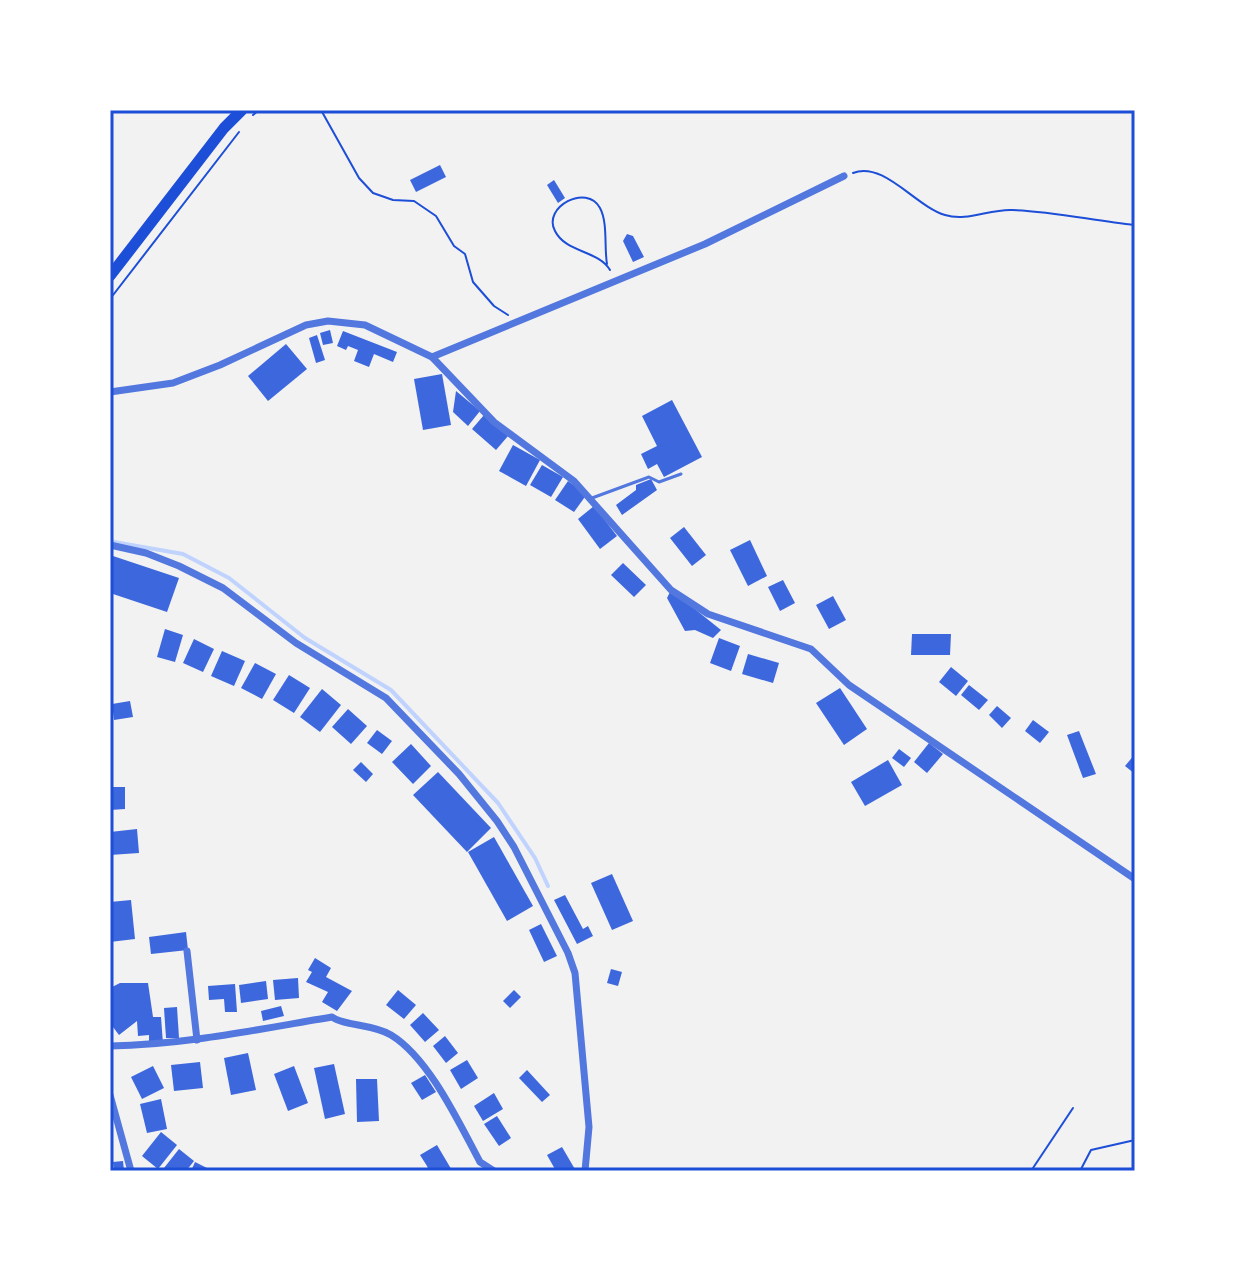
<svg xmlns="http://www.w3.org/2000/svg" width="1245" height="1281" font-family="Raleway,sans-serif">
<rect width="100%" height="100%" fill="#f2f2f2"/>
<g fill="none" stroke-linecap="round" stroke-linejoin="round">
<!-- stream -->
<path stroke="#bfd3fe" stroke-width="4" d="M 110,539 L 114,542 L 183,554 L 229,578 L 305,638 L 391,690 L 498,803 L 535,858 L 548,886"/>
</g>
<!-- building -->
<g fill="#3d67dc">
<path d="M 440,165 L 446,177 L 416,192 L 410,180 Z"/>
<path d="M 554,180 L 565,198 L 558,203 L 547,185 Z"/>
<path d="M 627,234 L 633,236 L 644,257 L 633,262 L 623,241 Z"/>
<path d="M 330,330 L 333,343 L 323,345 L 320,333 Z"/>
<path d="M 343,331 L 397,352 L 393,362 L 374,354 L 369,367 L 354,361 L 358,350 L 348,346 L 346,350 L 337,346 Z"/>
<path d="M 317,335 L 325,360 L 316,363 L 309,338 Z"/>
<path d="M 286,344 L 307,369 L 268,401 L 248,376 Z"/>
<path d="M 442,374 L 451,425 L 423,430 L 414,379 Z"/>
<path d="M 456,391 L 480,411 L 468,426 L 453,412 Z"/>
<path d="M 672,400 L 702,457 L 664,477 L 657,464 L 648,469 L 641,454 L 657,446 L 642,416 Z"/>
<path d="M 484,415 L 508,436 L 496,450 L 472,429 Z"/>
<path d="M 513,445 L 540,460 L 526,486 L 499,471 Z"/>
<path d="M 542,465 L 563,477 L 551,497 L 530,485 Z"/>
<path d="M 651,479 L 657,490 L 622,515 L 616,505 L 636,490 L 636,485 Z"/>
<path d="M 568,481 L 587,494 L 574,512 L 555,500 Z"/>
<path d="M 594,506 L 617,536 L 600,549 L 578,519 Z"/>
<path d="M 684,527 L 706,555 L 692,566 L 670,538 Z"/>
<path d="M 750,540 L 767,576 L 748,586 L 730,550 Z"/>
<path d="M 110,555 L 179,578 L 167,612 L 110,593 Z"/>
<path d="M 623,563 L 646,585 L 634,597 L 611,575 Z"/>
<path d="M 783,580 L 795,603 L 780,611 L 768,587 Z"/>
<path d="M 671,590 L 721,630 L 713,638 L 695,630 L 685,631 L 667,598 Z"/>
<path d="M 833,596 L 846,620 L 829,629 L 816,605 Z"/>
<path d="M 165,629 L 183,635 L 175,662 L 157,657 Z"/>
<path d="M 912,634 L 951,634 L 950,655 L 911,655 Z"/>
<path d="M 719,638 L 740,646 L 731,671 L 710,663 Z"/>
<path d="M 194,639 L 214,649 L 203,672 L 183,663 Z"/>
<path d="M 222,651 L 245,661 L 234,686 L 211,676 Z"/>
<path d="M 748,654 L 779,663 L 773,683 L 742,674 Z"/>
<path d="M 255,663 L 276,674 L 262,699 L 241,688 Z"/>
<path d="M 951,667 L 968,681 L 956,696 L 939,682 Z"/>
<path d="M 289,675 L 310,688 L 294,713 L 273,700 Z"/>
<path d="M 969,685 L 988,700 L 979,710 L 961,695 Z"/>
<path d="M 840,688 L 867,729 L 844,745 L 816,703 Z"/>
<path d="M 322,689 L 341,705 L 320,732 L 300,717 Z"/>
<path d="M 130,701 L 133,717 L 114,720 L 112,704 Z"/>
<path d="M 997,706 L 1011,718 L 1002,728 L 989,715 Z"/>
<path d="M 348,709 L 367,726 L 351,744 L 332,727 Z"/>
<path d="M 1033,720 L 1049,732 L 1040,743 L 1025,731 Z"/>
<path d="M 377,730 L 392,741 L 382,754 L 367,743 Z"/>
<path d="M 1079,731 L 1096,774 L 1083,778 L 1067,735 Z"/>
<path d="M 929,743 L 943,754 L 927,773 L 914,762 Z"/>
<path d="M 411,744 L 431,766 L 413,784 L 392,762 Z"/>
<path d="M 899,749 L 911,758 L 904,767 L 892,758 Z"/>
<path d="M 1135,754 L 1135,774 L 1125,766 Z"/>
<path d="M 888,760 L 902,785 L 865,806 L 851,782 Z"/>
<path d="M 361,762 L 373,774 L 366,782 L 353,770 Z"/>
<path d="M 438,772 L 491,828 L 467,852 L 413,795 Z"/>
<path d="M 110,787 L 125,787 L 125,809 L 110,810 Z"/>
<path d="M 137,829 L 139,853 L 110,855 L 110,832 Z"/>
<path d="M 494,837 L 533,906 L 507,921 L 468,852 Z"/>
<path d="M 612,874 L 633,921 L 612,930 L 591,883 Z"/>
<path d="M 565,895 L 583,929 L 588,926 L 593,936 L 577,944 L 554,900 Z"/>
<path d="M 131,900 L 135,939 L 110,942 L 110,902 Z"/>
<path d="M 541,924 L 557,956 L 544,962 L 529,930 Z"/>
<path d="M 186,932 L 188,950 L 151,954 L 149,937 Z"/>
<path d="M 315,958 L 331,968 L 326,977 L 352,991 L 337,1011 L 322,1002 L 328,992 L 306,982 L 312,972 L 308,970 Z"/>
<path d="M 611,969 L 622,972 L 618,986 L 607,983 Z"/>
<path d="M 298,978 L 299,998 L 275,1000 L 273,980 Z"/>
<path d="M 266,981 L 268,999 L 241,1003 L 239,985 Z"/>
<path d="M 120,983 L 148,983 L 153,1017 L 161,1017 L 163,1044 L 149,1045 L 149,1035 L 138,1036 L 137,1021 L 119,1035 L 110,1023 L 110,988 Z"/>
<path d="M 235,984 L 237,1012 L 225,1012 L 224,999 L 209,1000 L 208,986 Z"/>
<path d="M 398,990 L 416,1005 L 404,1019 L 386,1005 Z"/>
<path d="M 514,990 L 521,997 L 510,1008 L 503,1001 Z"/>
<path d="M 281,1006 L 284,1016 L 263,1021 L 261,1011 Z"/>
<path d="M 177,1007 L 179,1038 L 166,1038 L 164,1008 Z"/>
<path d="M 423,1013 L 439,1030 L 425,1042 L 410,1025 Z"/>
<path d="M 445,1036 L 458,1053 L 446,1063 L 433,1046 Z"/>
<path d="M 248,1053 L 256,1090 L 231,1095 L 224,1058 Z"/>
<path d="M 467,1060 L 478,1078 L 461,1089 L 450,1070 Z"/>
<path d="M 200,1062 L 203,1088 L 174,1091 L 171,1065 Z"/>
<path d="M 334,1064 L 345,1114 L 325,1119 L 314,1068 Z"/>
<path d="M 153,1066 L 164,1088 L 142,1099 L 131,1077 Z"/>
<path d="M 294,1066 L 308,1103 L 288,1111 L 274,1074 Z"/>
<path d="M 527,1070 L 550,1095 L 542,1102 L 519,1078 Z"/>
<path d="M 425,1075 L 436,1092 L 422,1100 L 411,1083 Z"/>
<path d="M 356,1079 L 377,1079 L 379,1121 L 357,1122 Z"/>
<path d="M 494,1093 L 503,1109 L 483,1121 L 474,1106 Z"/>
<path d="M 161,1099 L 167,1129 L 147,1133 L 140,1104 Z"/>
<path d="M 497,1116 L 511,1138 L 499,1146 L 484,1124 Z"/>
<path d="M 161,1132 L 177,1145 L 158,1169 L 142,1156 Z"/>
<path d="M 437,1145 L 450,1167 L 452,1171 L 429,1171 L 427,1166 L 420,1155 Z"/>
<path d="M 562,1147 L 576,1171 L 556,1171 L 547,1155 Z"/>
<path d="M 179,1149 L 194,1161 L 186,1171 L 168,1171 L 164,1168 Z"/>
<path d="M 123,1161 L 124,1171 L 114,1171 L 113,1162 Z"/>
<path d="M 195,1162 L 213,1171 L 191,1171 Z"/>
</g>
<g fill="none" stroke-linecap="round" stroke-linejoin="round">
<!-- path -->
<g stroke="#1d4ed8" stroke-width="2">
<path d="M 321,110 L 359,178 L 373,193 L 393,200 L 414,201 L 436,216 L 454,246 L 465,254 L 473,282 L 494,306 L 508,315"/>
<path d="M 253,115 L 259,110"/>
<path d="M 853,173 C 884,161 915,206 945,215 C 967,222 989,209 1012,210 C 1053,211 1094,221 1135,225"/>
<path d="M 607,264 C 604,247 608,223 600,208 C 587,183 542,207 555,231 C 566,253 598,250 610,270"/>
<path d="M 110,299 L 239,132"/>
<path d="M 1031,1171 L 1073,1108"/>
<path d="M 1080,1171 L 1091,1150 L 1135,1140"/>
</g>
<!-- service -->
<path stroke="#5277de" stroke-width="3" d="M 592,498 L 649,477 L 659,482 L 681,474"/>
<!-- minor -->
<g stroke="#5277de" stroke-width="7">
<path d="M 432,357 L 705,244 L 844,176"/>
<path d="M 110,392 L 173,383 L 220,365 L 306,325 L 328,321 L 365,325 L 432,357 L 494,422 L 574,481 L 671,590 L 708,614 L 811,649 L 849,685 L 1135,879"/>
<path d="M 110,545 L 146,553 L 179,566 L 223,588 L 296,643 L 386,698 L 459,774 L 497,821 L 514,847 L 568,953 L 575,973 L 589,1127 L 585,1171"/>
<path d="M 187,951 L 197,1040"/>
<path d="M 110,1046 C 185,1045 259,1029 332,1017 C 344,1026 373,1024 391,1035 C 429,1058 459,1123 480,1162 L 494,1171"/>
<path d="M 110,1095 L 131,1171"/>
</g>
<!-- primary -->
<path stroke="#1d4ed8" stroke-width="11" d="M 110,276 L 224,128 L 242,110"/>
</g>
<!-- border -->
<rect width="1245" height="1281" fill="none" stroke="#ffffff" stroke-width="224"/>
<rect x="112" y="112" width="1021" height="1057" fill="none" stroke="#1d4ed8" stroke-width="3"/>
</svg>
